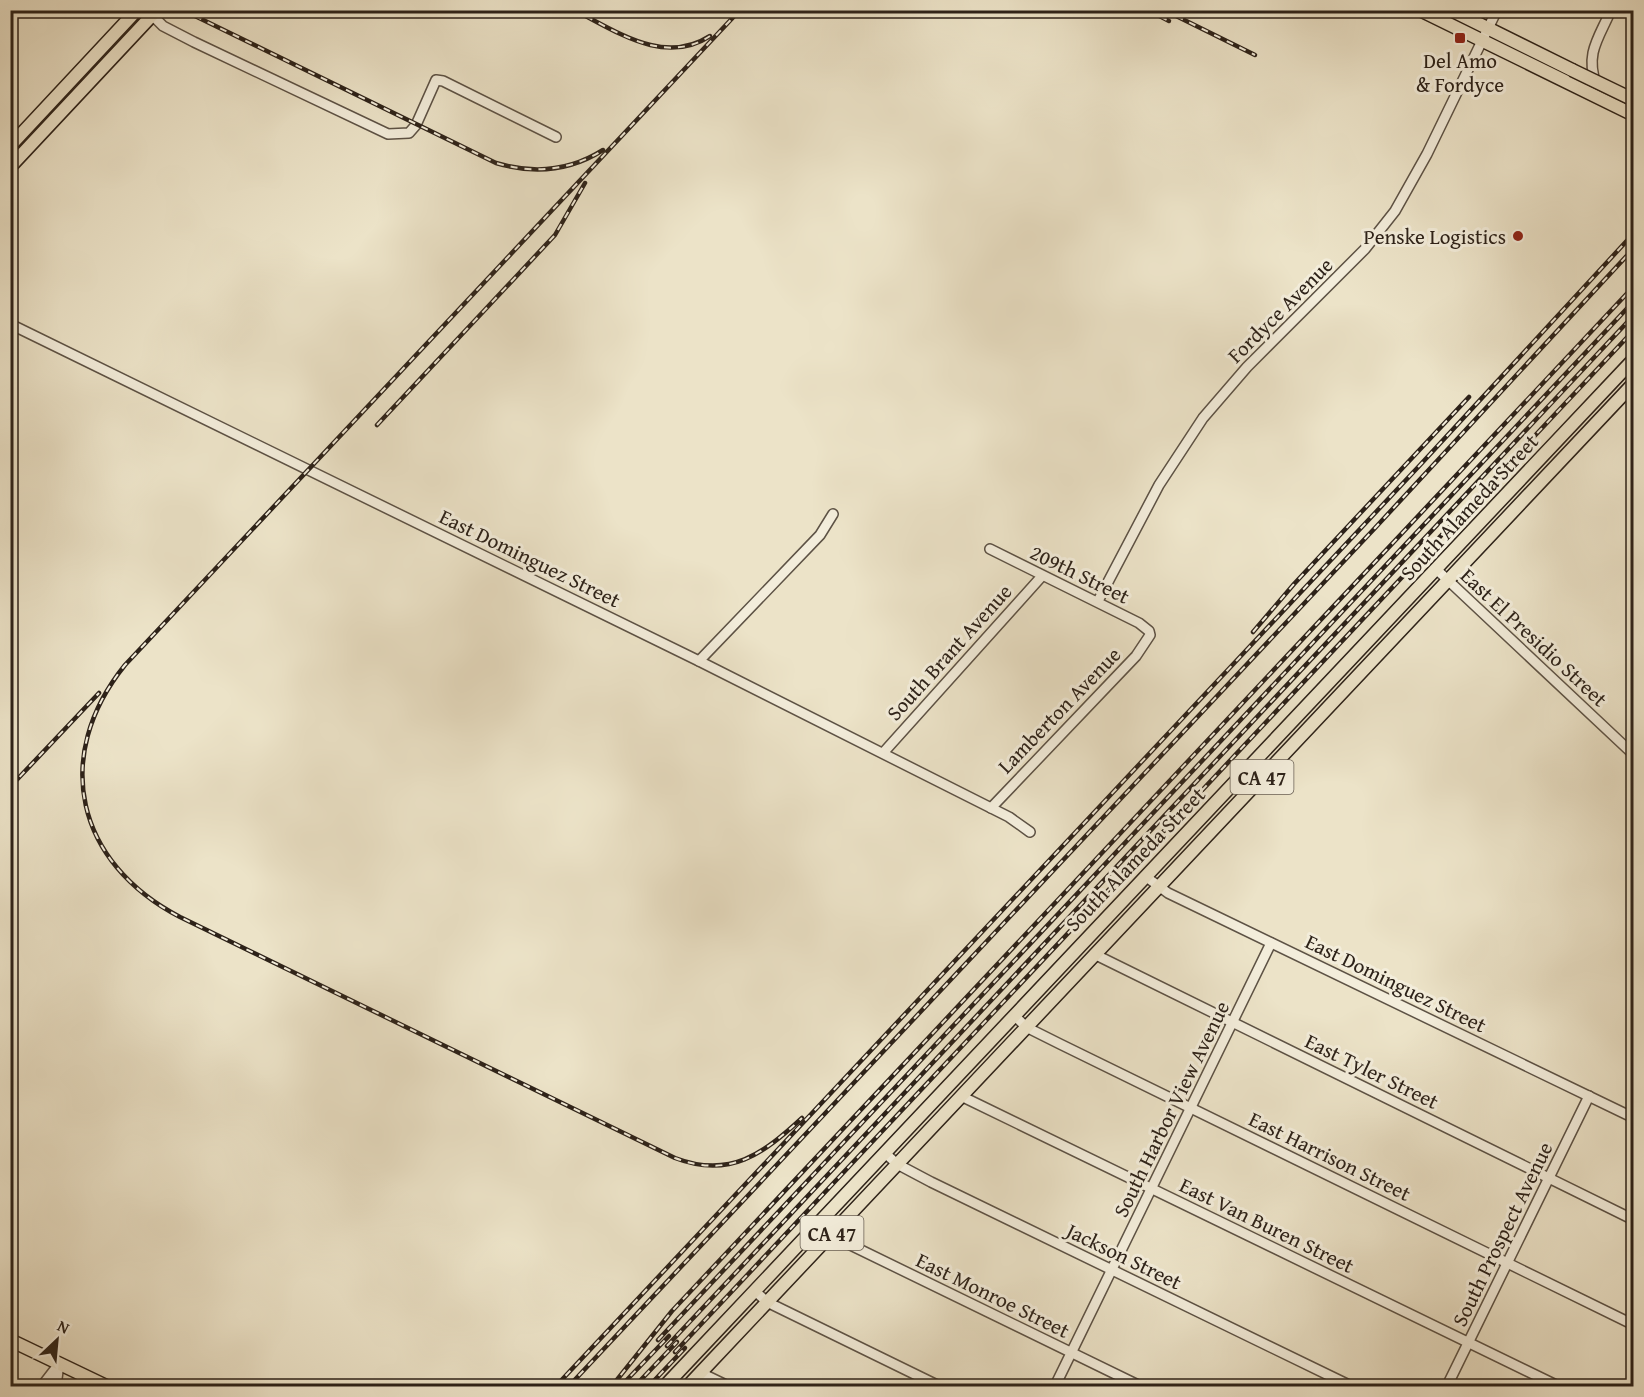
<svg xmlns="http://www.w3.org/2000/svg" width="1644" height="1397" font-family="'Gentium Book Plus',serif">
<rect width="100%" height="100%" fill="#ece3c8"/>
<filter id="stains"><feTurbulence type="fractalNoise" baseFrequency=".00333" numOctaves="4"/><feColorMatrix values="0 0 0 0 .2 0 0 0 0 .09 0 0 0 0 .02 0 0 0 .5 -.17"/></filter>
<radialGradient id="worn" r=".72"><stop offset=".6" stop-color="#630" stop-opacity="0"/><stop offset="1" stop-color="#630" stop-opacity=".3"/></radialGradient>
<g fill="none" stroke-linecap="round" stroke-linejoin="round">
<!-- minor casing -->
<g stroke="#5d5245" stroke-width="12">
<g id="minor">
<path d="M 147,10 L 163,26 L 194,42 L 388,134 L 409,133 L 416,125 L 436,80 L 443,81 L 556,137"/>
<path d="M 1596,84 C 1585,53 1599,38 1611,10"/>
<path d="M 10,324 L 699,661 L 1009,817 L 1030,832"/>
<path d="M 990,549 L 1139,623 L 1149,631 L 1150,635 L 1136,656 L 991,808"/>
<path d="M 1436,569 L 1634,755"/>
<path d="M 1098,601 L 1159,485 L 1203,418 L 1247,367 L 1365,249 L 1395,211 L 1427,154 L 1497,10"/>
<path d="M 699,661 L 820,535 L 833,514"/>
<path d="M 883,753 L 1042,576"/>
<path d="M 1145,876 L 1168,893 L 1634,1118"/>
<path d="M 1094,954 L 1634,1220"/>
<path d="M 1014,1015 L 1026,1027 L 1060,1044 L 1634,1325"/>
<path d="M 961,1096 L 1558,1386"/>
<path d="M 885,1153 L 897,1164 L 931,1182 L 1351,1386"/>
<path d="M 830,1235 L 1140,1386"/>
<path d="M 755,1291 L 767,1302 L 939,1386"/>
<path d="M 701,1373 L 728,1386"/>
<path d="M 42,1386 L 59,1364"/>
<path d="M 56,1386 L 59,1364"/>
<path d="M 1055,1386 L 1271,943"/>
<path d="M 1447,1386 L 1589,1096"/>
</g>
</g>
<!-- major casing -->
<g stroke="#2d2219" stroke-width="15">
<g id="major">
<path d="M 1420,10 L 1634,115"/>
<path d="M 1451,10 L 1572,70"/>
<path d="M 10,146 L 137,10"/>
<path d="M 10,167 L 157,10"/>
<path d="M 10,1340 L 106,1386"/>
<path d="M 665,1386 L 1634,359"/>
<path d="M 688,1386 L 1634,383"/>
</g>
</g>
<!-- minor -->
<use href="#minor" stroke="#f3eddb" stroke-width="9"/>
<!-- major -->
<use href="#major" stroke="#ece3c8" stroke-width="12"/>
<!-- rail casing -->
<g stroke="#2d2219" stroke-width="4.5">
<g id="rail">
<path d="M 574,10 C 616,31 664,66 710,36"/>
<path d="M 740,10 L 125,665 C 51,757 76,863 180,917 L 675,1158 C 730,1179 763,1154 802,1118"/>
<path d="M 1148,10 L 1169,21"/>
<path d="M 1164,10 L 1255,55"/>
<path d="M 195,16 L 496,163 C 533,174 570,171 603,150"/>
<path d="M 377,425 L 555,235 L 585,183"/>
<path d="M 1253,632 L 1294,584 L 1469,397"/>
<path d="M 10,787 L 99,693"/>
<path d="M 658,1340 L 1634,301"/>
<path d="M 667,1346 L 1634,315"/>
<path d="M 675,1352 L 1634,330"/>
<path d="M 556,1386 L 1421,464 L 1634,233"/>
<path d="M 569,1386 L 1375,528 L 1634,248"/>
<path d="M 612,1386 L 672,1311 L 1634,286"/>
<path d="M 621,1386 L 669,1336"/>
<path d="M 635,1386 L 677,1342"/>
<path d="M 649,1386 L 685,1348"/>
</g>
</g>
<!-- rail -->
<use href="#rail" stroke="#f3eddb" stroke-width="2" stroke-dasharray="7" stroke-linecap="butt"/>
<!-- major-bridge casing -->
<g stroke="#2d2219" stroke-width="15" stroke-linecap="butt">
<path id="major-bridge" d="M 1572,70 L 1634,100"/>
</g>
<!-- major-bridge -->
<use href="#major-bridge" stroke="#ece3c8" stroke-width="12"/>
</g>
<!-- markers -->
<g fill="#8f2418" stroke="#f3eddb" stroke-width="2">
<rect x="1454" y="32" width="12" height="12" rx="3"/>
<circle cx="1518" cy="236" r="6"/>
</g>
<g text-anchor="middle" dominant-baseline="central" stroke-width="6" stroke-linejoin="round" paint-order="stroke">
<!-- shield labels -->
<g fill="#f3eddb" stroke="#685f53" stroke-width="1.5">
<rect x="1230.5" y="760" width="63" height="34" rx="4.5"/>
<rect x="800.5" y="1216" width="63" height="34" rx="4.5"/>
</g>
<g font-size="20" font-weight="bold" fill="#2d2219">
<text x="1262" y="777">CA 47</text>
<text x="832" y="1233">CA 47</text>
</g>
<!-- poi labels -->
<g font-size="21" fill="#2d2219" stroke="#f3eddb">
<text x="1460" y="60">Del Amo<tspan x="1460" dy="24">&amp; Fordyce</tspan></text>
<text x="1506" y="236" text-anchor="end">Penske Logistics</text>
</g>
<!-- street labels -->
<g font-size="21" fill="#2d2219" stroke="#f3eddb">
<text transform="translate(1280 310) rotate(-45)">Fordyce Avenue</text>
<text transform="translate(1469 507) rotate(-47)">South Alameda Street</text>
<text transform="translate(530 558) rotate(26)">East Dominguez Street</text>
<text transform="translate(1080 574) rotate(26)">209th Street</text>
<text transform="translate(1534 637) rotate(43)">East El Presidio Street</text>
<text transform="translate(949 652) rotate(-48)">South Brant Avenue</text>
<text transform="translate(1059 710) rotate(-46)">Lamberton Avenue</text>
<text transform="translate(1135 859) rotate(-46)">South Alameda Street</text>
<text transform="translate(1396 983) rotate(26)">East Dominguez Street</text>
<text transform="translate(1372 1071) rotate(26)">East Tyler Street</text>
<text transform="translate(1171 1109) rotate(-64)">South Harbor View Avenue</text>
<text transform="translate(1330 1156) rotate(26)">East Harrison Street</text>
<text transform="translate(1267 1225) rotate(26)">East Van Buren Street</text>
<text transform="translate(1502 1234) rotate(-64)">South Prospect Avenue</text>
<text transform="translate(1124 1256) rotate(26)">Jackson Street</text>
<text transform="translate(993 1295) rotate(26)">East Monroe Street</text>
</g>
</g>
<!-- margin -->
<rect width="1644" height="1397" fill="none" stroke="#ece3c8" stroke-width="36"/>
<rect x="12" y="12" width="1620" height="1373" fill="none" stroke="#2d2219" stroke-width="3"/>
<rect x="18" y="18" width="1608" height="1361" fill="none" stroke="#2d2219" stroke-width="1.5"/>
<!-- north arrow -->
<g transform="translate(57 1340) rotate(26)" stroke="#f3eddb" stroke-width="4.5" paint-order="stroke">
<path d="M0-4.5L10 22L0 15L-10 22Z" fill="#2d2219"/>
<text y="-9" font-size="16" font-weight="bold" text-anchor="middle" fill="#2d2219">N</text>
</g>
<rect width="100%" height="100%" filter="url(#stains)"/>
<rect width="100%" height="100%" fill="url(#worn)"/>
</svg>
